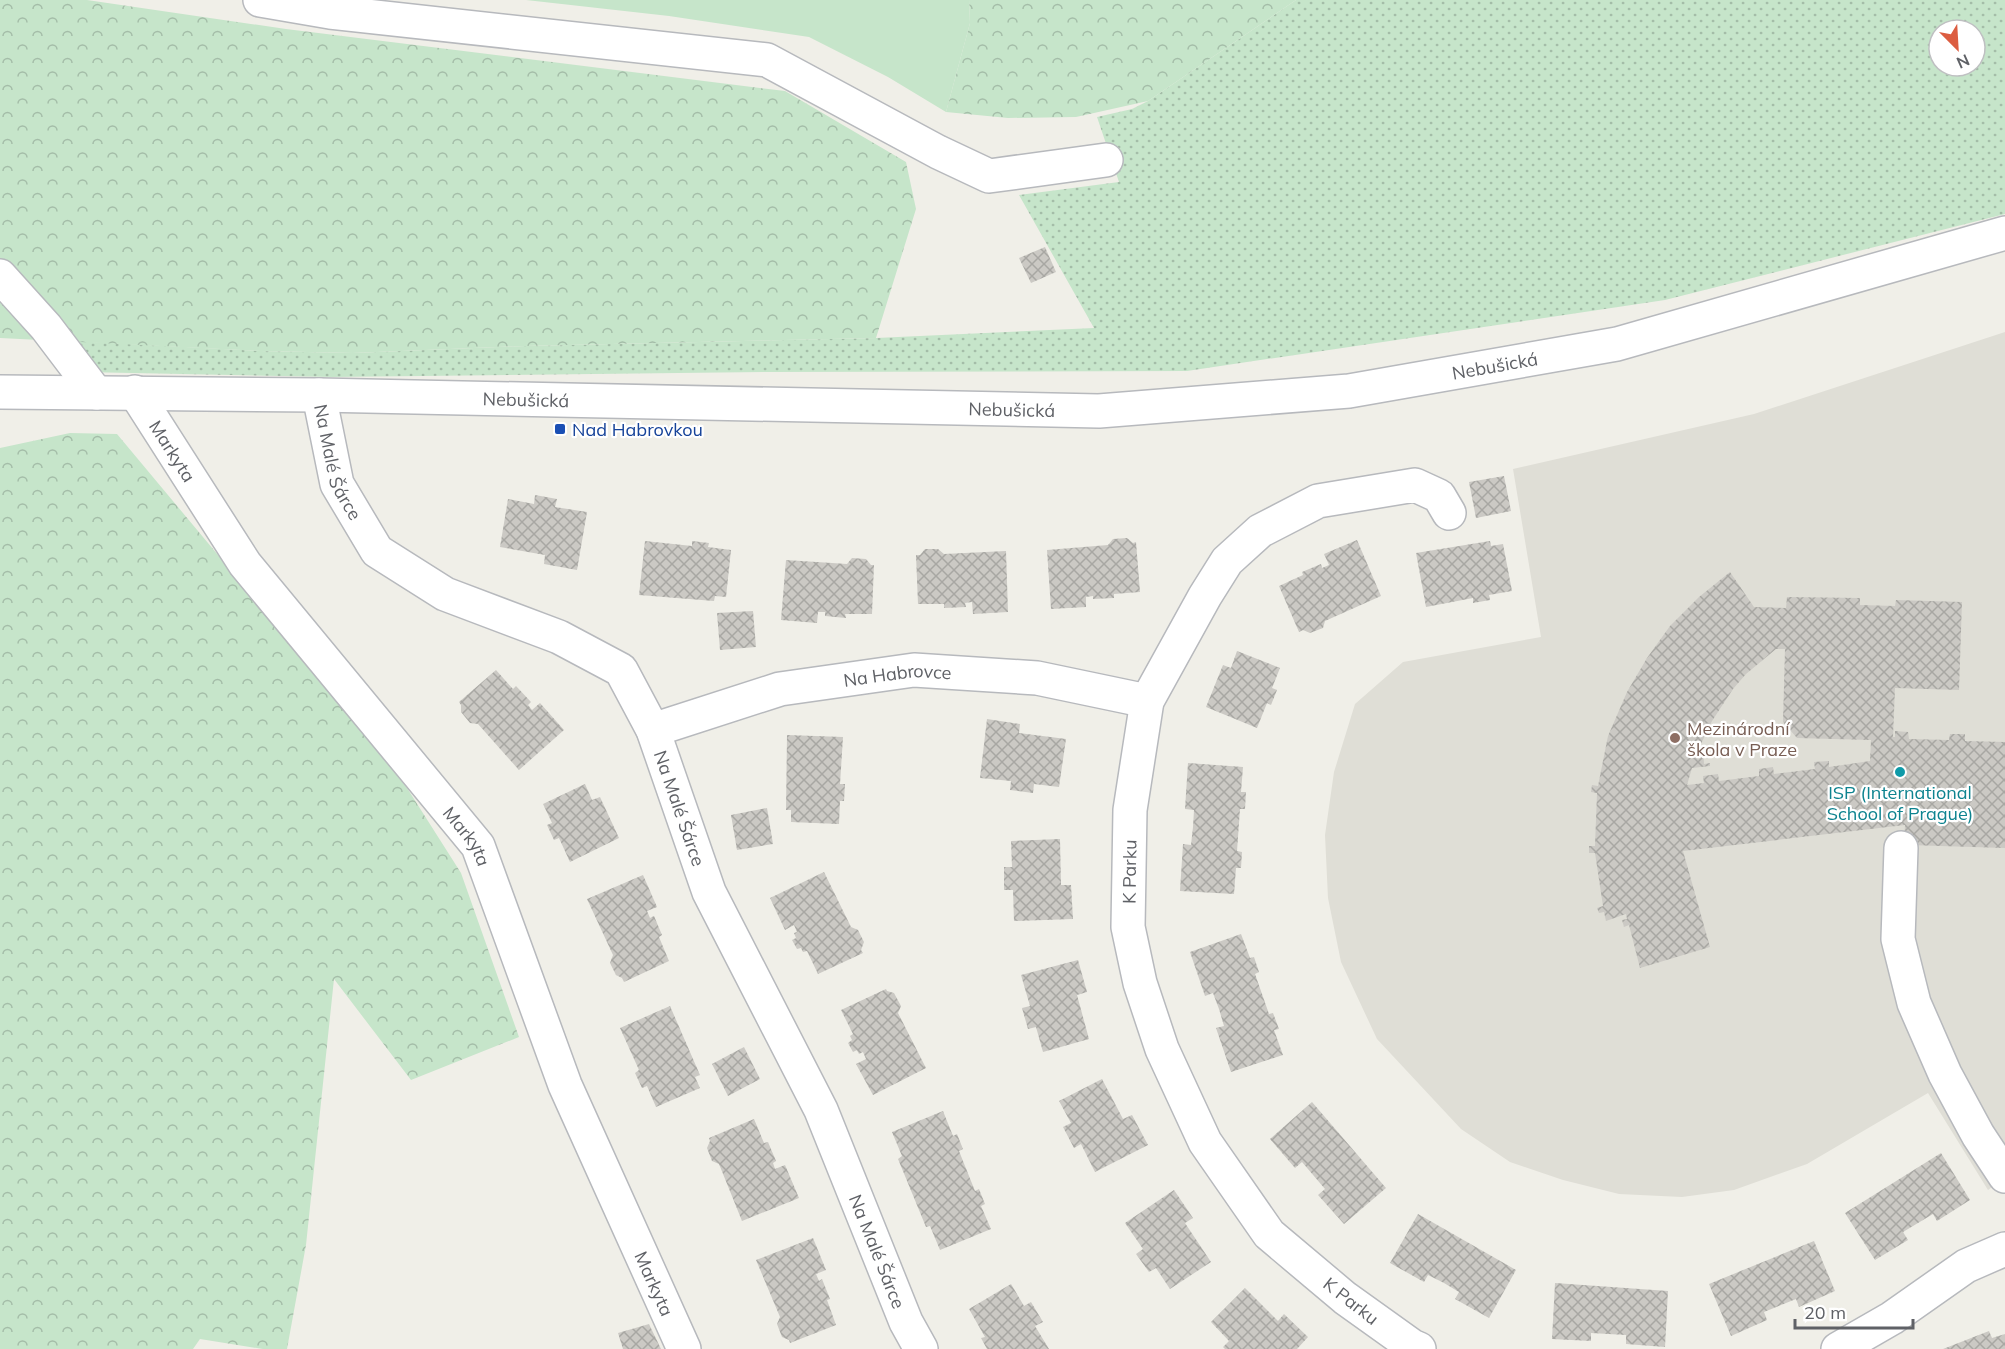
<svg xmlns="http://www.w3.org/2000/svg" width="2005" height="1349" font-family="Mulish,sans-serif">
<defs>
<pattern id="grass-dots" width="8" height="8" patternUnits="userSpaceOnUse" patternTransform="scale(1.5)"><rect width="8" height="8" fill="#c6e5ca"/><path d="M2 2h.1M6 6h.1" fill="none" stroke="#a4bda8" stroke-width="1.8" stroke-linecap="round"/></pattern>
<pattern id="forest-crowns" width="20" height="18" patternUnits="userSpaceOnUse" patternTransform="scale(1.5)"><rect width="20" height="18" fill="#c6e5ca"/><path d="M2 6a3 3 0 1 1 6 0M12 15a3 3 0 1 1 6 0" fill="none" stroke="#a4bda8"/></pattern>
<pattern id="building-cross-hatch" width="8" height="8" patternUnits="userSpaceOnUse" patternTransform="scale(1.5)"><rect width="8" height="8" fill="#cbc9c4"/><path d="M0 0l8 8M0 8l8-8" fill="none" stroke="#a8a7a3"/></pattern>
</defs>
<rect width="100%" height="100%" fill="#f0efe8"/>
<!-- education -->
<path fill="#dfded6" d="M 2005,332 L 2005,1178 L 1988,1190 L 1928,1093 L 1807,1164 L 1734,1190 L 1682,1197 L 1619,1194 L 1563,1180 L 1510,1162 L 1461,1129 L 1377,1039 L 1341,962 L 1328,898 L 1325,835 L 1334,772 L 1355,704 L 1403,662 L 1541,637 L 1513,469 L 1754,414 Z"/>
<!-- grass -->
<path fill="url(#grass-dots)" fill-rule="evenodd" d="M 1296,0 L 2005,0 L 2005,214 L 1665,300 L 1187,371 L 765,372 L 333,377 L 82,372 L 73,341 L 261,351 L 353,353 L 525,346 L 876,338 L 1094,328 L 1019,195 L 1119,182 L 1097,117 L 1132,109 L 1148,101 ZM 1939,30 L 1975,30 L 1975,66 L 1939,66 Z"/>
<!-- forest -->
<g fill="url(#forest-crowns)">
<path d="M 0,0 L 87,0 L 286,29 L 785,91 L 906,162 L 916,209 L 876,338 L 525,346 L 353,353 L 261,351 L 0,338 Z"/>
<path d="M 969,0 L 1296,0 L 1148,101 L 1076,117 L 1008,118 L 946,112 L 970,23 Z"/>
<path d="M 70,433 L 117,434 L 304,658 L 407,788 L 461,873 L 519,1037 L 411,1080 L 334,979 L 306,1245 L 287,1349 L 263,1349 L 200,1339 L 193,1349 L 0,1349 L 0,448 Z"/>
</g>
<!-- garden -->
<path fill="#c6e5ca" d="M 526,0 L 969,0 L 970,23 L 946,112 L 888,77 L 809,37 L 669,16 Z"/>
<!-- building -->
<g fill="url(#building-cross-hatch)" fill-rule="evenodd">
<path d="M 1045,247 L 1056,272 L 1031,283 L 1019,258 Z"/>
<path d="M 1504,476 L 1511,511 L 1476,518 L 1469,482 Z"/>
<path d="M 535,495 L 557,499 L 555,507 L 587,512 L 577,570 L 544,564 L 545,555 L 500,547 L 508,499 L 534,504 Z"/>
<path d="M 1127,538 L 1133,543 L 1136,542 L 1140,592 L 1114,594 L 1114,598 L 1093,599 L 1093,596 L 1086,597 L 1086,607 L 1051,609 L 1047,550 L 1108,545 L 1113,539 Z"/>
<path d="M 1357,540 L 1381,596 L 1325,621 L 1323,628 L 1310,633 L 1303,630 L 1299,632 L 1279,586 L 1303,575 L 1302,572 L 1321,564 L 1322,568 L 1329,565 L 1324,554 Z"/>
<path d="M 645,541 L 692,546 L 692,541 L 709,543 L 708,547 L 731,550 L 726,597 L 715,596 L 714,601 L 639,595 Z"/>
<path d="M 1490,541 L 1491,546 L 1503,544 L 1512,591 L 1489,595 L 1490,600 L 1473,603 L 1473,598 L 1426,607 L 1416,553 Z"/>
<path d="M 925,549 L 938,549 L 944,554 L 1006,551 L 1008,612 L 973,614 L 972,602 L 965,603 L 966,607 L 944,608 L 944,604 L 918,604 L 916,555 L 920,555 Z"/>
<path d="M 852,558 L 866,559 L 871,565 L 874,565 L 872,614 L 845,614 L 846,618 L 825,616 L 825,612 L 818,612 L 817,623 L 781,620 L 786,560 L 847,564 Z"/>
<path d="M 1730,572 L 1754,607 L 1786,608 L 1787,597 L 1860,598 L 1860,605 L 1895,606 L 1896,600 L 1962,602 L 1959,690 L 1895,688 L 1893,737 L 1895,737 L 1895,731 L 1908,732 L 1909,739 L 1949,740 L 1950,734 L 1965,734 L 1965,741 L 2005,742 L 2005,848 L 1908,845 L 1904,841 L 1905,825 L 1683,851 L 1710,947 L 1640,968 L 1629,925 L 1624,927 L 1622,920 L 1627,919 L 1626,914 L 1606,921 L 1604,912 L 1599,913 L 1597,908 L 1603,906 L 1595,853 L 1589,853 L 1589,846 L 1595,846 L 1597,793 L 1591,792 L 1592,785 L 1598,786 L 1608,736 L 1627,692 L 1647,658 L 1670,626 L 1699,597 ZM 1776,649 L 1785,649 L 1783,722 L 1797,738 L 1871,740 L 1870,761 L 1829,767 L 1829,761 L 1814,762 L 1815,769 L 1774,774 L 1773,767 L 1759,769 L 1759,776 L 1719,781 L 1718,774 L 1703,776 L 1704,783 L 1687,785 L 1692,768 L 1710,766 L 1710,763 L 1704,764 L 1703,748 L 1708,748 L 1708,745 L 1700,746 L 1712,721 L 1733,689 L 1746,674 Z"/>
<path d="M 753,611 L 756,647 L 720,650 L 717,613 Z"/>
<path d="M 1237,651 L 1280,668 L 1272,688 L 1277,690 L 1271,705 L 1267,703 L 1257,728 L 1206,707 L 1223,665 L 1231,668 Z"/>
<path d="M 496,670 L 513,689 L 516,686 L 531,702 L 528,705 L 532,710 L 540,703 L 564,730 L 519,770 L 478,724 L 470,723 L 461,712 L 461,705 L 459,702 Z"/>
<path d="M 987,719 L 1020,724 L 1019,733 L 1066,739 L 1059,787 L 1034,784 L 1033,793 L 1010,790 L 1011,781 L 980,778 Z"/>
<path d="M 787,735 L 843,737 L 840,784 L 845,784 L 844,801 L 840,801 L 839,824 L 791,822 L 791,810 L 786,810 Z"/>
<path d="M 1188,763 L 1243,767 L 1241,792 L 1246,792 L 1245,809 L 1240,809 L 1237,851 L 1242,852 L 1241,868 L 1236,868 L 1234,894 L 1180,891 L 1183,844 L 1191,845 L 1193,827 L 1194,810 L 1185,809 Z"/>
<path d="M 585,784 L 592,800 L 600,797 L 619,838 L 570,862 L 559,838 L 554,840 L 547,825 L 552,823 L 543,804 Z"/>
<path d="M 767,808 L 773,844 L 737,850 L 731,815 Z"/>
<path d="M 1060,839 L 1061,885 L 1071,885 L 1073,919 L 1014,921 L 1013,890 L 1004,890 L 1004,867 L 1012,867 L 1011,841 Z"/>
<path d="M 824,872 L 851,927 L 858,930 L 864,942 L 861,950 L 863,953 L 818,974 L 807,951 L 803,952 L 801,948 L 797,949 L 792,940 L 796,938 L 794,933 L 797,932 L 794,925 L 785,930 L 770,898 Z"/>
<path d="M 643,875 L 657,907 L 647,911 L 650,918 L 654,916 L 662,935 L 659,937 L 669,961 L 624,982 L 622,978 L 616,975 L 610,963 L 613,955 L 587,899 Z"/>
<path d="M 1241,934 L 1250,958 L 1254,957 L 1259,972 L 1255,974 L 1269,1014 L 1273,1013 L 1279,1029 L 1274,1030 L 1283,1055 L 1231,1072 L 1216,1028 L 1224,1026 L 1219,1009 L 1213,993 L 1205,996 L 1190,952 Z"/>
<path d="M 1078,960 L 1087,992 L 1077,995 L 1089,1039 L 1043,1052 L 1036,1027 L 1028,1029 L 1022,1008 L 1030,1006 L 1021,975 Z"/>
<path d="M 886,989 L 887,991 L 894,993 L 901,1006 L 898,1013 L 926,1068 L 873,1095 L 856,1064 L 866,1059 L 863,1052 L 859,1054 L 857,1050 L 853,1052 L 848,1043 L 852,1040 L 850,1036 L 853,1034 L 841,1010 Z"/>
<path d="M 670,1006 L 700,1075 L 695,1077 L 700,1088 L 656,1107 L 647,1086 L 642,1088 L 635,1073 L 639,1070 L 620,1028 Z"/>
<path d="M 744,1047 L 760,1079 L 728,1096 L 712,1064 Z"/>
<path d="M 1102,1079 L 1123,1119 L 1132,1115 L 1148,1145 L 1095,1172 L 1081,1144 L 1074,1148 L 1063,1127 L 1071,1123 L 1059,1101 Z"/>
<path d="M 1312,1102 L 1386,1188 L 1344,1224 L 1318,1195 L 1325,1189 L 1302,1162 L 1295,1168 L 1270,1139 Z"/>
<path d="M 943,1111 L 953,1136 L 957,1134 L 963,1149 L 959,1151 L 975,1191 L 979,1189 L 985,1204 L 981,1206 L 991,1229 L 940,1250 L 930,1226 L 926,1227 L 898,1159 L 902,1156 L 892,1132 Z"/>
<path d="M 754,1119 L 764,1143 L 768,1142 L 776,1161 L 773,1163 L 775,1169 L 785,1165 L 799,1198 L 742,1221 L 719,1164 L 712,1161 L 707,1148 L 710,1141 L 709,1138 Z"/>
<path d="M 1941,1153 L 1970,1200 L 1937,1221 L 1933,1214 L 1903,1232 L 1908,1240 L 1875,1260 L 1845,1213 Z"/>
<path d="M 1174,1190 L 1193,1218 L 1185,1223 L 1211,1262 L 1170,1289 L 1156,1268 L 1149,1272 L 1136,1254 L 1143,1249 L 1125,1223 Z"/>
<path d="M 1418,1214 L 1516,1270 L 1489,1318 L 1455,1299 L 1459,1292 L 1444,1283 L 1428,1275 L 1424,1282 L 1390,1263 Z"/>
<path d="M 813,1238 L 826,1270 L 816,1274 L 819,1281 L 822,1279 L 830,1299 L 827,1300 L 836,1325 L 790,1343 L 789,1340 L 782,1337 L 777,1324 L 780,1317 L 756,1260 Z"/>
<path d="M 1814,1241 L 1835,1291 L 1799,1307 L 1796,1299 L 1764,1312 L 1767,1320 L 1731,1336 L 1709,1284 Z"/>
<path d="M 1555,1283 L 1668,1291 L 1665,1347 L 1626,1344 L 1626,1335 L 1591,1333 L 1591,1341 L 1552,1339 Z"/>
<path d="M 1011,1284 L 1024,1306 L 1031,1302 L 1043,1322 L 1035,1326 L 1049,1349 L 987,1349 L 981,1338 L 985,1337 L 969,1309 Z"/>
<path d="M 1245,1288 L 1278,1321 L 1284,1314 L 1308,1337 L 1297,1349 L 1225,1349 L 1223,1347 L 1229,1341 L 1211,1322 Z"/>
<path d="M 649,1324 L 661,1349 L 623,1349 L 618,1333 Z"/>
<path d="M 1989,1331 L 1992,1338 L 2005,1334 L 2005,1349 L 1943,1349 Z"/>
</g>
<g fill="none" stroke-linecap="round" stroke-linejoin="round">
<!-- minor casing -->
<g stroke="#b7b9bd" stroke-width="36">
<g id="minor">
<path d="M 260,0 L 330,12 L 767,60 L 938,152 L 989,176 L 1106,160"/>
<path d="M 0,276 L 46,327 L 96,393"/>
<path id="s1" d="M 0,392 L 319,395 L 1099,411 L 1349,391 L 1617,344 L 2005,233"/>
<path id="s2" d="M 135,392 L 245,564 L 478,846 L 565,1085 L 684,1349"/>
<path id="s3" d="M 319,395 L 337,484 L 377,551 L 445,594 L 559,637 L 621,670 L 653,730 L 709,892 L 821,1110 L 906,1322 L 921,1349"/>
<path id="s4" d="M 653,730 L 780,689 L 914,670 L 1037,678 L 1147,701"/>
<path d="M 1901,848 L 1898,939 L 1914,1003 L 1945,1074 L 1978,1135 L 2005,1176"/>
<path id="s5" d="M 1419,1349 L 1412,1346 L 1345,1298 L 1269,1234 L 1205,1142 L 1162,1049 L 1140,983 L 1128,927 L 1130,810 L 1147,701 L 1205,596 L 1227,561 L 1260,531 L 1318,501 L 1415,485 L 1439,496 L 1449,513"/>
<path d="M 1838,1349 L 1892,1318 L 1966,1266 L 2005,1249"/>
</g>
</g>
<!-- minor -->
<use href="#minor" stroke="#fff" stroke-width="33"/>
</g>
<!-- markers -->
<rect fill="#1a4fb4" stroke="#fff" stroke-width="2" x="554" y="423" width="12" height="12" rx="3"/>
<circle fill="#8d6e63" stroke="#fff" stroke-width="2" cx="1675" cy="738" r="6"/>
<circle fill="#0f9aa8" stroke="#fff" stroke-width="2" cx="1900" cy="772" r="6"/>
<g text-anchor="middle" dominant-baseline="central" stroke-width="4.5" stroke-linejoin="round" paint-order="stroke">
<!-- street labels -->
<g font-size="18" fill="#5f6166" stroke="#fff">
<text stroke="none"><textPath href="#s1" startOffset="1498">Nebušická</textPath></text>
<text stroke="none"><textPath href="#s1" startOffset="526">Nebušická</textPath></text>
<text stroke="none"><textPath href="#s1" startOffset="1012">Nebušická</textPath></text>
<text stroke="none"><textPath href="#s2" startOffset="70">Markyta</textPath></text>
<text stroke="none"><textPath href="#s3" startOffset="70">Na Malé Šárce</textPath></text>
<text stroke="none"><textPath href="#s4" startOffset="252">Na Habrovce</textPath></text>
<text stroke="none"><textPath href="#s3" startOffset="592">Na Malé Šárce</textPath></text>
<text stroke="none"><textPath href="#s2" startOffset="556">Markyta</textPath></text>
<text stroke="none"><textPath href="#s5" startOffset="586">K Parku</textPath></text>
<text stroke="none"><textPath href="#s3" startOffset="1078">Na Malé Šárce</textPath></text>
<text stroke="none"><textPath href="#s2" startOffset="1042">Markyta</textPath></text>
<text transform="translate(1351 1301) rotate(38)">K Parku</text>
</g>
<!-- transit labels -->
<g font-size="18" fill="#164399" stroke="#fff" text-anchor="start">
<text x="572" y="429">Nad Habrovkou</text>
</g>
<!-- education labels -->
<g font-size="18" fill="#785e54" stroke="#fff" text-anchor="start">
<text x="1687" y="728">Mezinárodní<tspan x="1687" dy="21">škola v Praze</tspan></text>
</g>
<!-- culture labels -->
<g font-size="18" fill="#0d838f" stroke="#fff">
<text x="1900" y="792">ISP (International<tspan x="1900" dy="21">School of Prague)</tspan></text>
</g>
</g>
<!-- north arrow -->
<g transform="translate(1957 48) rotate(156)"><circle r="28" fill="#ffffff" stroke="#bfc0c2" stroke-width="1.5"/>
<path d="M0-4.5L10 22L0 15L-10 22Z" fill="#dc5d41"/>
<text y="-9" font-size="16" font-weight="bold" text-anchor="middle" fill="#5f6166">N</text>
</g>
<!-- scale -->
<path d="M1795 1319v9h118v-9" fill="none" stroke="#5f6166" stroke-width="3"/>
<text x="1804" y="1319" font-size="18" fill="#5f6166" stroke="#ffffff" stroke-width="4.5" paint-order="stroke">20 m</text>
</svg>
